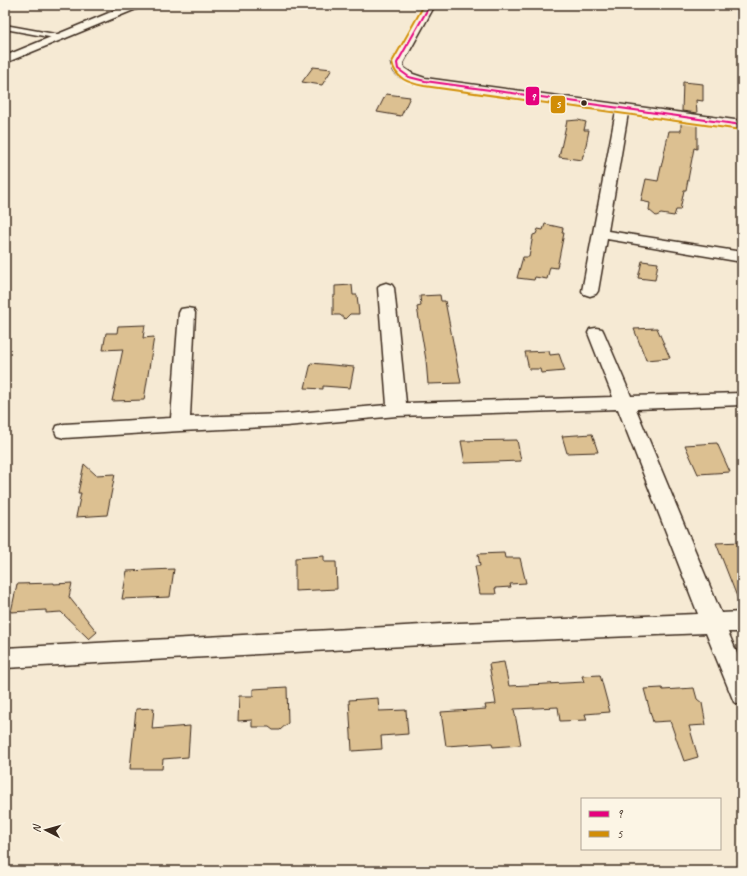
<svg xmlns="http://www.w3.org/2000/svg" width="747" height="876" font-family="Caveat,sans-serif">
<rect width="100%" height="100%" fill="#f6ead4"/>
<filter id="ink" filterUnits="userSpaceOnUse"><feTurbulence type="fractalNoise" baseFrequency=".025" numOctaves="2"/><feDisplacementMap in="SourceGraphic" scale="8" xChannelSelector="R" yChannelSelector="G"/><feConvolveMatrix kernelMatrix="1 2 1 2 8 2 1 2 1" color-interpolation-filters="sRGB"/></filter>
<g filter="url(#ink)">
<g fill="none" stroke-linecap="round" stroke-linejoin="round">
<!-- stream -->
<g fill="#6f919e" fill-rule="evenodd">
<path d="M 142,5 L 147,5 L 135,11 L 132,10 Z"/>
<path d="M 89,27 L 92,28 L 5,64 L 5,62 Z"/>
</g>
</g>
<!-- building -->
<g fill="#dcc091" stroke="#3b2a1e">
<path d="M 313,67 L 332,69 L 322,85 L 302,82 Z"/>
<path d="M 683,82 L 703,84 L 703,101 L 696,100 L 697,113 L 682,111 Z"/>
<path d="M 386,94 L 410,97 L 401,116 L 377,112 Z"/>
<path d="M 578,120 L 586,122 L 584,130 L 589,130 L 584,155 L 583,155 L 582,160 L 559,157 L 567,121 Z"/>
<path d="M 681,122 L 697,124 L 697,149 L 694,148 L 686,190 L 684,190 L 680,210 L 676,210 L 674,216 L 661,214 L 656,216 L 649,210 L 650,203 L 641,201 L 646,179 L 658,181 L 669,131 L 681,131 Z"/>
<path d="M 545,224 L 563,228 L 562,233 L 564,233 L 557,268 L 550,267 L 547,279 L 535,277 L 534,280 L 517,278 L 523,257 L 529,257 L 533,235 L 536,234 L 538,229 L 543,230 Z"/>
<path d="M 642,261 L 658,263 L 655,280 L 638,278 Z"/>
<path d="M 352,285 L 353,295 L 357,295 L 359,314 L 350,314 L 345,319 L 340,315 L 333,315 L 333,296 L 335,296 L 335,286 Z"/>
<path d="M 440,295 L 441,301 L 445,301 L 461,383 L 428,384 L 426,360 L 417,307 L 421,306 L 420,296 Z"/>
<path d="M 145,325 L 143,338 L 154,337 L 144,400 L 112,401 L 123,349 L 103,350 L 106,333 L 117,333 L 118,326 Z"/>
<path d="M 657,328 L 670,358 L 646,360 L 634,329 Z"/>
<path d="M 549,351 L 550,355 L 559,354 L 565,371 L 541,373 L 540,369 L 529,369 L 525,352 Z"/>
<path d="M 311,363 L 354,367 L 350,388 L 323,386 L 323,389 L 305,388 Z"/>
<path d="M 592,434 L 598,452 L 567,453 L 562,436 Z"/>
<path d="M 517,440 L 521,461 L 465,463 L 461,441 Z"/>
<path d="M 717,443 L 730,472 L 698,474 L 685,445 Z"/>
<path d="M 84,464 L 96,475 L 115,474 L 107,515 L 76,517 L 81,493 L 78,493 Z"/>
<path d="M 742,542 L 742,606 L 741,607 L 716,543 Z"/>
<path d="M 504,553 L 505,558 L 520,558 L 526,583 L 510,584 L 511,587 L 495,588 L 496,594 L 480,594 L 475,566 L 480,566 L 478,554 Z"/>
<path d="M 324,556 L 324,562 L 336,562 L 337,589 L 295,591 L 295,558 Z"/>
<path d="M 174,569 L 170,597 L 122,599 L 127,571 Z"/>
<path d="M 54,583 L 54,584 L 72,583 L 69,597 L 97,632 L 89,639 L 61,612 L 46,613 L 46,610 L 11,612 L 17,584 Z"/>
<path d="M 504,662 L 509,686 L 584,682 L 582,676 L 600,675 L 610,712 L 585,714 L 587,720 L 560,721 L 558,707 L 514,709 L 521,745 L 493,747 L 492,743 L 446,746 L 441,712 L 486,709 L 485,705 L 496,704 L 489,664 Z"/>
<path d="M 287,687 L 288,723 L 280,730 L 273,730 L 269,727 L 252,727 L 252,720 L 238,721 L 239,696 L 253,696 L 253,689 Z"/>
<path d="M 662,688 L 663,690 L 694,688 L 697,699 L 702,703 L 706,725 L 689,726 L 698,757 L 684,761 L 670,721 L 653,722 L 644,689 Z"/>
<path d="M 378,698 L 379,711 L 406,710 L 408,734 L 381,736 L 382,749 L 352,751 L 349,700 Z"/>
<path d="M 154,708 L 152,729 L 190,726 L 188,757 L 163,759 L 162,769 L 130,769 L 136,709 Z"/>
</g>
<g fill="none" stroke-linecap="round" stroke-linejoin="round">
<!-- lane casing -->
<g stroke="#3b2a1e" stroke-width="3">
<path id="lane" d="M 5,25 L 60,35 L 63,37 L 60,39 L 5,29 Z"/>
</g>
<!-- street casing -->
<g stroke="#3b2a1e" stroke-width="3">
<g id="street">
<path d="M 128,5 L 142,5 L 141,7 L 5,63 L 5,56 Z"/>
<path d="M 425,5 L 435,5 L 403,63 L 404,68 L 413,74 L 425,78 L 742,121 L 742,129 L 628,113 L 608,231 L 742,252 L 742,262 L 607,239 L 598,291 L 596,294 L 590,296 L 584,294 L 582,291 L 616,111 L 425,85 C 411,82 394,80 391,63 Z"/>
<path d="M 386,283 L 392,285 L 394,288 L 406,403 L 613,397 L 588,333 L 590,329 L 596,328 L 602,329 L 604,333 L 631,396 L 742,393 L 742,405 L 636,409 L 721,613 L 742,612 L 742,632 L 728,632 L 742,665 L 742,705 L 734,702 L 706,633 L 459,643 L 5,668 L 5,648 L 459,623 L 698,614 L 618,409 L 397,416 L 286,426 L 180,431 L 64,438 L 57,436 L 55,431 L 57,426 L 64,424 L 171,418 L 179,313 L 181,309 L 187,308 L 193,309 L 195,313 L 190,417 L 286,414 L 387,405 L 378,288 L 380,285 Z"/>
</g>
</g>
<!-- lane -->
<use href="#lane" fill="#fcf5e5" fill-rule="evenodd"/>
<!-- street -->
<use href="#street" fill="#fcf5e5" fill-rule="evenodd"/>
<!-- bus-1 casing -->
<g stroke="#fcf5e5" stroke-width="4">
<path id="bus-1" d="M 430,5 L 397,63 L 398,69 L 409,77 L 425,81 L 742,125"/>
</g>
<!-- bus-2 casing -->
<g stroke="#fcf5e5" stroke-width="4">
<path id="bus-2" d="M 424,5 L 392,62 C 395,79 409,83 424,86 L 741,130"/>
</g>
<!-- bus-1 -->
<use href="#bus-1" stroke="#e5007d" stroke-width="2"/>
<!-- bus-2 -->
<use href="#bus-2" stroke="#d18d06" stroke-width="2"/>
</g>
</g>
<!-- markers -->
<circle fill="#3b2a1e" stroke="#fcf5e5" stroke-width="1.5" cx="584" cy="103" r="3.5"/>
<g stroke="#fcf5e5" stroke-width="1.5">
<rect x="525" y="86" width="15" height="20" rx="4" fill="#e5007d"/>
<rect x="550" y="95" width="16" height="19" rx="4" fill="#d18d06"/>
</g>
<g font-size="11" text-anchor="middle" font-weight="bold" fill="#fff">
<text x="533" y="100">9</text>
<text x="558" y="108">5</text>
</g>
<!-- margin -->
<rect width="747" height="876" fill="none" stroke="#fcf5e5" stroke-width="20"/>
<rect x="10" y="10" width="727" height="856" fill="none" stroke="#3b2a1e" stroke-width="1.5" filter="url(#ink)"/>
<!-- legend -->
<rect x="581" y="798" width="140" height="52" fill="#fcf5e5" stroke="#afa495"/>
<rect x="589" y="811" width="20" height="6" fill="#e5007d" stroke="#afa495"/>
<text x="617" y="818" font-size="12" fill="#3b2a1e">9</text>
<rect x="589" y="831" width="20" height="6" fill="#d18d06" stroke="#afa495"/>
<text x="617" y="838" font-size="12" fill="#3b2a1e">5</text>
<!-- north arrow -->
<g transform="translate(46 830) rotate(276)" stroke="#fcf5e5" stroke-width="3" paint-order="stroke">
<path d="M0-3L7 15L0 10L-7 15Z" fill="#3b2a1e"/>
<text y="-6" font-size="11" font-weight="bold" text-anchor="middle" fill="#3b2a1e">N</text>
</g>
</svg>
